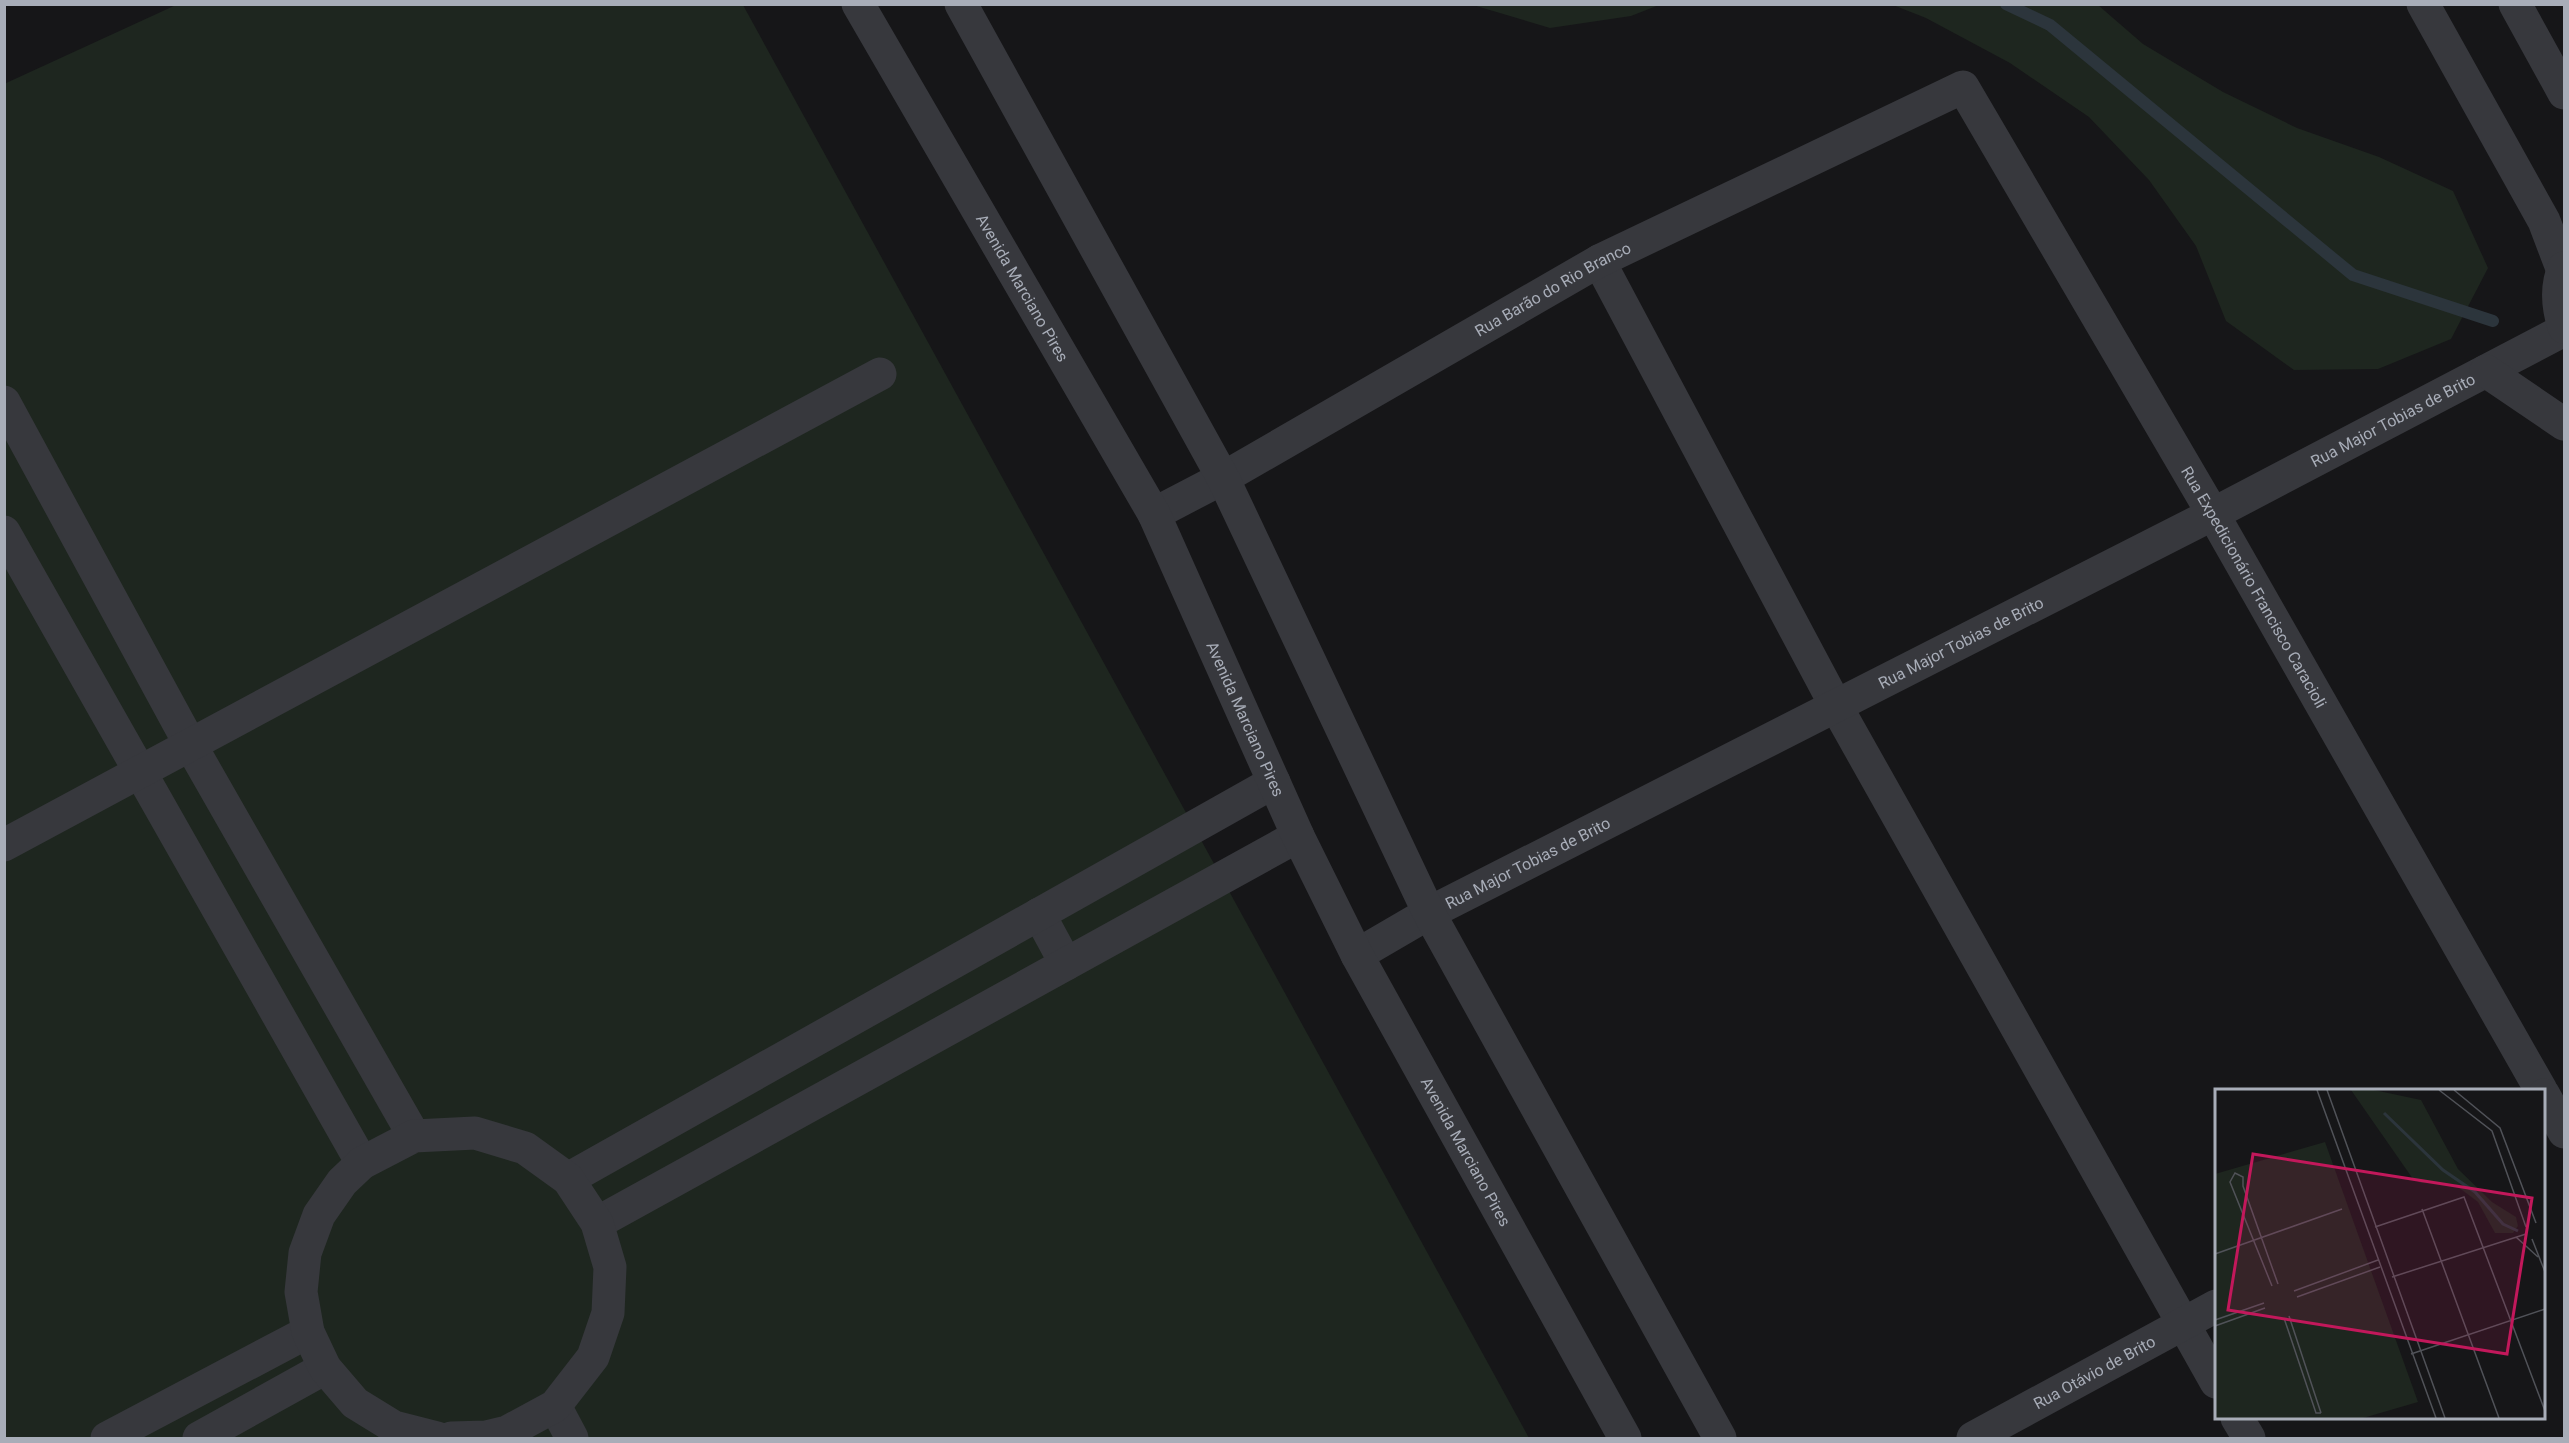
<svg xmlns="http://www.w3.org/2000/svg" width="2569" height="1443" font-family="Roboto,sans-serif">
<rect width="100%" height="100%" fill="#161618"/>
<!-- green -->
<g fill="#1e261f">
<path d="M 176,5 L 743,5 L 1529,1438 L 5,1438 L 4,84 Z"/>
<path d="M 1473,5 L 1659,4 L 1659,5 L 1631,16 L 1550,28 Z"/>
<path d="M 1893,5 L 2098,5 L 2143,44 L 2223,92 L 2297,128 L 2379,157 L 2453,191 L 2488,268 L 2451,339 L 2378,369 L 2294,370 L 2226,321 L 2196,246 L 2149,180 L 2089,117 L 2010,63 L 1926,18 Z"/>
</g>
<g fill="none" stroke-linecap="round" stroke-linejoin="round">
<!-- stream -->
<path stroke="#2c353c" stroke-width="12" d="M 2006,4 L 2050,25 L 2353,275 L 2493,321"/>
<!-- minor -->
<g stroke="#37383d" stroke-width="33">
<path d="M 1599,261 L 1836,706 L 2216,1382"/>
<path d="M 4,402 L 191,746 L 414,1136"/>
<path id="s1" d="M 1154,514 L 1223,478 L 1599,261 L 1963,87 L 2213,514 L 2541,1090"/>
<path d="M 4,532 L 362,1163"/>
<path d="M 4,845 L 880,374"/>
<path d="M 1039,914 L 1066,964"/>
<path id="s2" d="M 1357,955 L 1429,913 L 2213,514 L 2564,330"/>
<path d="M 2544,1095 L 2564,1132"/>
<path d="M 568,1179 L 1274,782"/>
<path d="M 597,1223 L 1298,836"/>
<path d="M 555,1406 L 572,1438"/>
<path d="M 2237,1418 L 2249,1438"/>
<path d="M 107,1438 L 308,1332"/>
<path d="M 199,1438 L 325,1368"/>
<path d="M 437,1438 L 394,1427 L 355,1403 L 325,1368 L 308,1332 L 301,1292 L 305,1253 L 319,1215 L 342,1182 L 362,1163 L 414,1136 L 475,1133 L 525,1148 L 568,1179 L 597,1223 L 610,1267 L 608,1313 L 593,1357 L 555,1406 L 507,1432 L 486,1437 L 451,1438"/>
<path id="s3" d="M 1973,1438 L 2216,1306"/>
</g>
<!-- tertiary -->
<g stroke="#37383d" stroke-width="33">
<path id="s4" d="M 858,4 L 1154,514 L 1298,836 L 1357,955 L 1625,1438"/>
<path d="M 961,4 L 1223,478 L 1429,913 L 1720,1438"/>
<path d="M 2423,4 L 2544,221 L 2563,271"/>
<path d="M 2515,4 L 2564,93"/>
<path d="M 2564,268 C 2556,286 2558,308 2564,327"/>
<path d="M 2486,371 L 2564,424"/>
</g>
</g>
<g text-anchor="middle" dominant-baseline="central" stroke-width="5" stroke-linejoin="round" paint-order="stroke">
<!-- street labels -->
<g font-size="16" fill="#a8adb8" stroke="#111113">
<text stroke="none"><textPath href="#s4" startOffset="328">Avenida Marciano Pires</textPath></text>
<text stroke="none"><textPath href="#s1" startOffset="458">Rua Barão do Rio Branco</textPath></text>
<text stroke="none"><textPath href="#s2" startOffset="1166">Rua Major Tobias de Brito</textPath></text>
<text stroke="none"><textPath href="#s1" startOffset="1494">Rua Expedicionário Francisco Caracioli</textPath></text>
<text stroke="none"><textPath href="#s2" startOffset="680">Rua Major Tobias de Brito</textPath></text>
<text stroke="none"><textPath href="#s4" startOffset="814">Avenida Marciano Pires</textPath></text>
<text stroke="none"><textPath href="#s2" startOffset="194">Rua Major Tobias de Brito</textPath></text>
<text stroke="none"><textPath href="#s4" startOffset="1300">Avenida Marciano Pires</textPath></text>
<text stroke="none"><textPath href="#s3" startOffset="138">Rua Otávio de Brito</textPath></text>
</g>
</g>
<!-- overview -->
<g transform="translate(2215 1089)">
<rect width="330" height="330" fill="#161618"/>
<path d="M 136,1 L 159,1 L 206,11 L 243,80 L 277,113 L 301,128 L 303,137 L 298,144 L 280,144 L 263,113 L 239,95 L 206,94 L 198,90 ZM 110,53 L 203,313 L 148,329 L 0,329 L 0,85 Z" fill="#1e261f"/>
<path fill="none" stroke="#2c353c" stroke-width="3" d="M 169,24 L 228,81 L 260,103 L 288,135 L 303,142"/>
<path fill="none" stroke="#505258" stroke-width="1.5" d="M 102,1 L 221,329M 112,1 L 230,329M 224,1 L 277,42 L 311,138M 239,1 L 285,39 L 321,134M 207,120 L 284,329M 160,138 L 249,108 L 330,322M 301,148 L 323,168M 317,150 L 330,183M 0,165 L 127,120M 177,188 L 311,145M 57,197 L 15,93 L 20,84 L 28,88 L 28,97 L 63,195M 79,202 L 163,171M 82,208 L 165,178M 74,227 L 106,324M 69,229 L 101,324 L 106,324M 0,231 L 49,214M 0,237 L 50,219M 196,265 L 330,220"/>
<path fill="#c2185b" fill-opacity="0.15" stroke="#c2185b" stroke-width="3" d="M 38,65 L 317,109 L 292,265 L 13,221 Z"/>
<rect width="330" height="330" fill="none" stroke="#a8adb8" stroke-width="3"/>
</g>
<!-- border -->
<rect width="2569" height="1443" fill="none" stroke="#a8adb8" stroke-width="12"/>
</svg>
